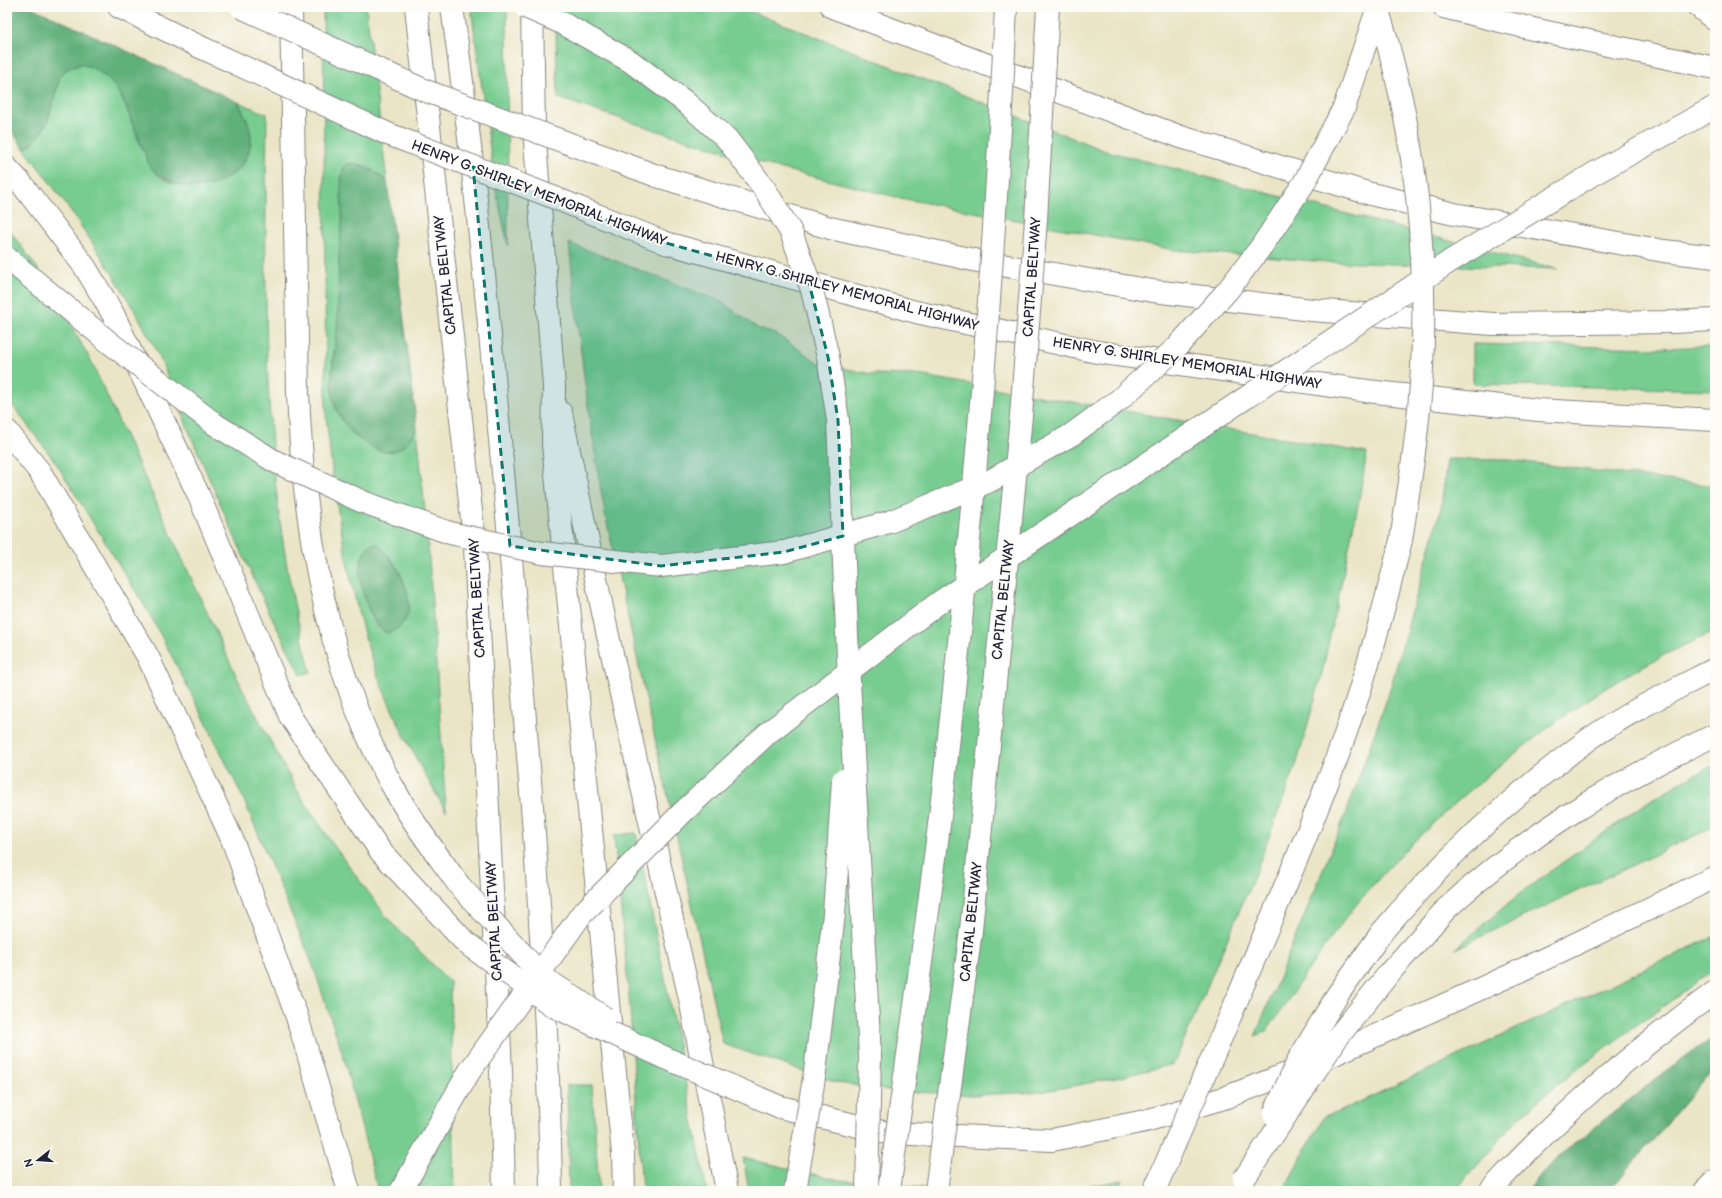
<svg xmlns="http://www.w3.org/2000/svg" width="1722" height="1198" font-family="'Balsamiq Sans',sans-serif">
<rect width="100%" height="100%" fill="#fdfcf7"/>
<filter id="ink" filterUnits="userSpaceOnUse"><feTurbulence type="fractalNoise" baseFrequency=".025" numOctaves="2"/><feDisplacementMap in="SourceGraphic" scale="8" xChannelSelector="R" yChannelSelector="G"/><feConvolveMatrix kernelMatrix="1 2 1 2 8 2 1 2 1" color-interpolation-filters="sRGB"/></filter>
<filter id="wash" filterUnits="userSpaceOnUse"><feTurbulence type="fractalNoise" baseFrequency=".012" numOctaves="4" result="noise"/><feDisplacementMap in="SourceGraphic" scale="16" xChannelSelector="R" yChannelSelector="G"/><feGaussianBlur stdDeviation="0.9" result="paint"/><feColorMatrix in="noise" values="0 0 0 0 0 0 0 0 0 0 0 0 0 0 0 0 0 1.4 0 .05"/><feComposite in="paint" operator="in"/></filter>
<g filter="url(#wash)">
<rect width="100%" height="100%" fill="#eae5c6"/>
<!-- green -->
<g fill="#77cc90" stroke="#4c7766" fill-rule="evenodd">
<path d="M 323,7 L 366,7 L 387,181 L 369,168 L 360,164 L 341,178 C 345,204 341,231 339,257 C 338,280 340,304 337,327 C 335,350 329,374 333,397 C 337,420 361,448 385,451 C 400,453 410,440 417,428 L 428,542 L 446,811 C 414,757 384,701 366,641 C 345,567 333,490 326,414 ZM 371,544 C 399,555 413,592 405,620 L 377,627 C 365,606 350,564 371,544 Z"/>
<path d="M 471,7 L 507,7 L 508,245 L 495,186 Z"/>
<path d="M 555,7 L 740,7 L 1103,150 L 1557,269 L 1327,262 L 1174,250 L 900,198 L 778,168 L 658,131 L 558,98 Z"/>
<path d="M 81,64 C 128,74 127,127 149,161 C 151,165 154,171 157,174 C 180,196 238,187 248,154 C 250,149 249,126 247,121 C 245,115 241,108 238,102 L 267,114 C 265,301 259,490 311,672 L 301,675 C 261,599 227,520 193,441 C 180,410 169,376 154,346 C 118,278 72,209 24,149 L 30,146 L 47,123 L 60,77 L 65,70 Z"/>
<path d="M 7,227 L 44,277 L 91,361 L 241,686 L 295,787 L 334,846 L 389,920 L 450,982 L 455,1191 L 378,1191 L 343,1055 L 312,963 L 243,798 L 204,718 L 149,613 L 56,463 L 7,398 Z"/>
<path d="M 569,243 L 720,301 L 759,329 L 776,334 L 819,363 L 871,374 L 918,375 L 1367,453 L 1358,505 L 1322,673 L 1297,763 L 1253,879 L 1174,1064 L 1116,1078 L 1040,1092 L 972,1095 L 893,1091 L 838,1083 L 723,1044 L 605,514 C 589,424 578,334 569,243 Z"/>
<path d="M 1473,344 L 1661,348 L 1715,346 L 1715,390 L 1473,384 Z"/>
<path d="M 1447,459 L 1510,460 L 1715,486 L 1715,632 C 1636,664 1574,706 1507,760 C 1457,800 1409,843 1367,892 C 1330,935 1299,984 1267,1031 L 1255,1036 L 1347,811 L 1389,693 L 1441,508 Z"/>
<path d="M 1715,765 L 1715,826 L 1455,949 L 1519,894 L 1608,830 L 1649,801 L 1695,774 Z"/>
<path d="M 636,833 L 707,1191 L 642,1191 L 630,1009 L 614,835 Z"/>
<path d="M 1715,936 L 1715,969 L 1579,1067 L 1522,1114 L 1455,1191 L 1283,1191 L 1324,1116 L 1336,1113 Z"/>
<path d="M 567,1085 L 592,1085 L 599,1191 L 569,1191 Z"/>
<path d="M 743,1158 L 840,1180 L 961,1191 L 749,1191 Z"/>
<path d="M 1123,1180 L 1118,1191 L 1058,1191 Z"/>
</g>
<!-- forest -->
<g fill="#61b07a" stroke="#42695a">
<path d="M 7,7 L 31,7 L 238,102 C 244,114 251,125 251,139 C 251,167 217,191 191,187 C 176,185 161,178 150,167 L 123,99 C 113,82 100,68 81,64 L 65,70 L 60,77 C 52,101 50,135 24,149 L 7,124 Z"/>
<path d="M 353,163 L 369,168 L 387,181 L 417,428 C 410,441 400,455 382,451 C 359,446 338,421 333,398 C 329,375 336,349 337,326 C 339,303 338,280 339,256 C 340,244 341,232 342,220 C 343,204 337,177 346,164 Z"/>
<path d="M 371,544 L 377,544 C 399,563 431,620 387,633 C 371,626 359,586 360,569 C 360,560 365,550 371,544 Z"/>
<path d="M 1715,1036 L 1715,1067 L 1609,1191 L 1526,1191 L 1559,1156 L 1653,1081 Z"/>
</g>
</g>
<g filter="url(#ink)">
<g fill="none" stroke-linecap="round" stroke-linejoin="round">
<!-- minor casing -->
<g stroke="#868480" stroke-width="24">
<path id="minor" d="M 1705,1191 L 1715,1181"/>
</g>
<!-- highway casing -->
<g stroke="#868480" stroke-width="24">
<g id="highway">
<path d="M 119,7 L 196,45"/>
<path d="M 291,7 L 298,392 C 303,530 329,680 401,801 C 418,830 439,857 459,885"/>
<path d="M 416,7 L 475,547 L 501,1071 L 504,1191"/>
<path d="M 452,7 C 478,190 494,375 511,559 C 530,769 548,980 551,1191"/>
<path d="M 532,7 L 534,129 L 554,387 L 553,444 L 623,1154 L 624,1191"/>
<path d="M 832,7 L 1181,137 L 1371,194 L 1454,214 L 1664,251 L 1715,257"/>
<path d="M 1444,7 L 1533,29 L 1715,68"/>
<path d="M 1699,7 L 1715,20"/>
<path d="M 7,168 L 21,183 L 85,267 L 113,314 L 199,496 L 290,716 L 381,852 L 466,943"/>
<path d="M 657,176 L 830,228 L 978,261 L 1153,291 L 1312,310 L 1493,324 L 1673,322 L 1715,320"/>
<path d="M 666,243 L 916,312 L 1097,352 L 1367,391 L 1538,410 L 1715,420"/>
<path d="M 561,413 L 608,636 L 690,999 L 727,1191"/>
<path d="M 7,431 L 40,472 L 148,657 L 232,839 L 297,1017 L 349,1191"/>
<path d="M 1446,909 C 1529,833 1614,783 1715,735"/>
<path d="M 1382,932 C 1443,860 1512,795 1588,740 C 1628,712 1672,691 1715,669"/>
<path d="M 1232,1012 C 1268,924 1308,838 1340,749 C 1365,680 1384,610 1401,540"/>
<path d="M 780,1107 L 887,1133 L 1052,1140 L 1145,1121 L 1224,1098 L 1310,1065 L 1511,975 L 1715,877"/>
<path d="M 1490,1191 C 1558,1116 1634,1051 1715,992"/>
</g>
</g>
<!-- minor -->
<use href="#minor" stroke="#fff" stroke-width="22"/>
<!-- highway -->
<use href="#highway" stroke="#fff" stroke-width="22"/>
<!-- highway-bridge casing -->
<g stroke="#868480" stroke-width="24" stroke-linecap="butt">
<g id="highway-bridge">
<path d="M 241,7 L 426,91 L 657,176"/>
<path d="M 525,7 L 562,23 L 630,61 L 684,101 L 727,139 L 764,188 L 791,232 L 812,290 L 828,357 L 838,420 L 849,681 L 870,1056 L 867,1191"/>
<path d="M 1377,7 C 1414,124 1428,246 1422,368 C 1419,426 1410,483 1401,540"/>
<path d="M 196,45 L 388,134 L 550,196 L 666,243"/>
<path d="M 7,258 L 110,343 L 216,425 L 274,461 L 363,502 L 450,533 L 542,553 L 661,566 L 784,552 L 889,522 L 990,481 L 1071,435 L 1119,400 L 1176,348 L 1228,290 L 1261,247 L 1304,183 L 1344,108 L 1378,7"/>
<path d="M 459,885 L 544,978 L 605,1018"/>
<path d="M 466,943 L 553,1006 L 668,1059 L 780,1107"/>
<path d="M 1274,1114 L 1298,1061 L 1338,994 L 1382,932"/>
<path d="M 1244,1179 L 1337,1038 L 1391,971 L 1446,909"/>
<path d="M 401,1191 L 469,1072 L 581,915 L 682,813 L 769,732 L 937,604 L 1452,260 L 1595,173 L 1715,107"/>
<path d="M 795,1191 L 815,1072 L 834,914 L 843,780"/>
<path d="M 889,1191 C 907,1055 929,919 944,782 C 973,524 995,266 1006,7"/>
<path d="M 936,1191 L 971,930 L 1021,416 L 1036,220 L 1048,7"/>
<path d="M 1154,1191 L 1232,1012"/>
</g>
</g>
<!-- highway-bridge -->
<use href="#highway-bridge" stroke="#fff" stroke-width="22"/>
</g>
</g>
<!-- marked area -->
<path fill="#0f766e" fill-opacity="0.2" stroke="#0f766e" stroke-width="3" stroke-dasharray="8 5" stroke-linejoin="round" d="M 473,167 L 666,243 L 809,283 L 828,357 L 838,420 L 843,536 L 784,552 L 661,566 L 510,546 Z"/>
<g text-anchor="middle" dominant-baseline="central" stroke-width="4" stroke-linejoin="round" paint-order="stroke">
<!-- street labels -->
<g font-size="14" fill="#22223b" stroke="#fdfcf7">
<text transform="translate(539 193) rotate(21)">HENRY G. SHIRLEY MEMORIAL HIGHWAY</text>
<text transform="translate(445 275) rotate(-96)">CAPITAL BELTWAY</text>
<text transform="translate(1032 277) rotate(-86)">CAPITAL BELTWAY</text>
<text transform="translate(847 291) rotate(15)">HENRY G. SHIRLEY MEMORIAL HIGHWAY</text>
<text transform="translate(1187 363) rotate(9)">HENRY G. SHIRLEY MEMORIAL HIGHWAY</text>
<text transform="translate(477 598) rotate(-93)">CAPITAL BELTWAY</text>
<text transform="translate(1003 600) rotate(-84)">CAPITAL BELTWAY</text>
<text transform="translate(494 921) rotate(-93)">CAPITAL BELTWAY</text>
<text transform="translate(971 922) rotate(-84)">CAPITAL BELTWAY</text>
</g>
</g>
<!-- margin -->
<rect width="1722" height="1198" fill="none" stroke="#fdfcf7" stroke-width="24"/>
<!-- north arrow -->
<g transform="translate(38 1160) rotate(253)" stroke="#fdfcf7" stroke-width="3" paint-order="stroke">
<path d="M0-3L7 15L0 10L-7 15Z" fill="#22223b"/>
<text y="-6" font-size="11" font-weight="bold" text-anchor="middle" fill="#22223b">N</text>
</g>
</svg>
